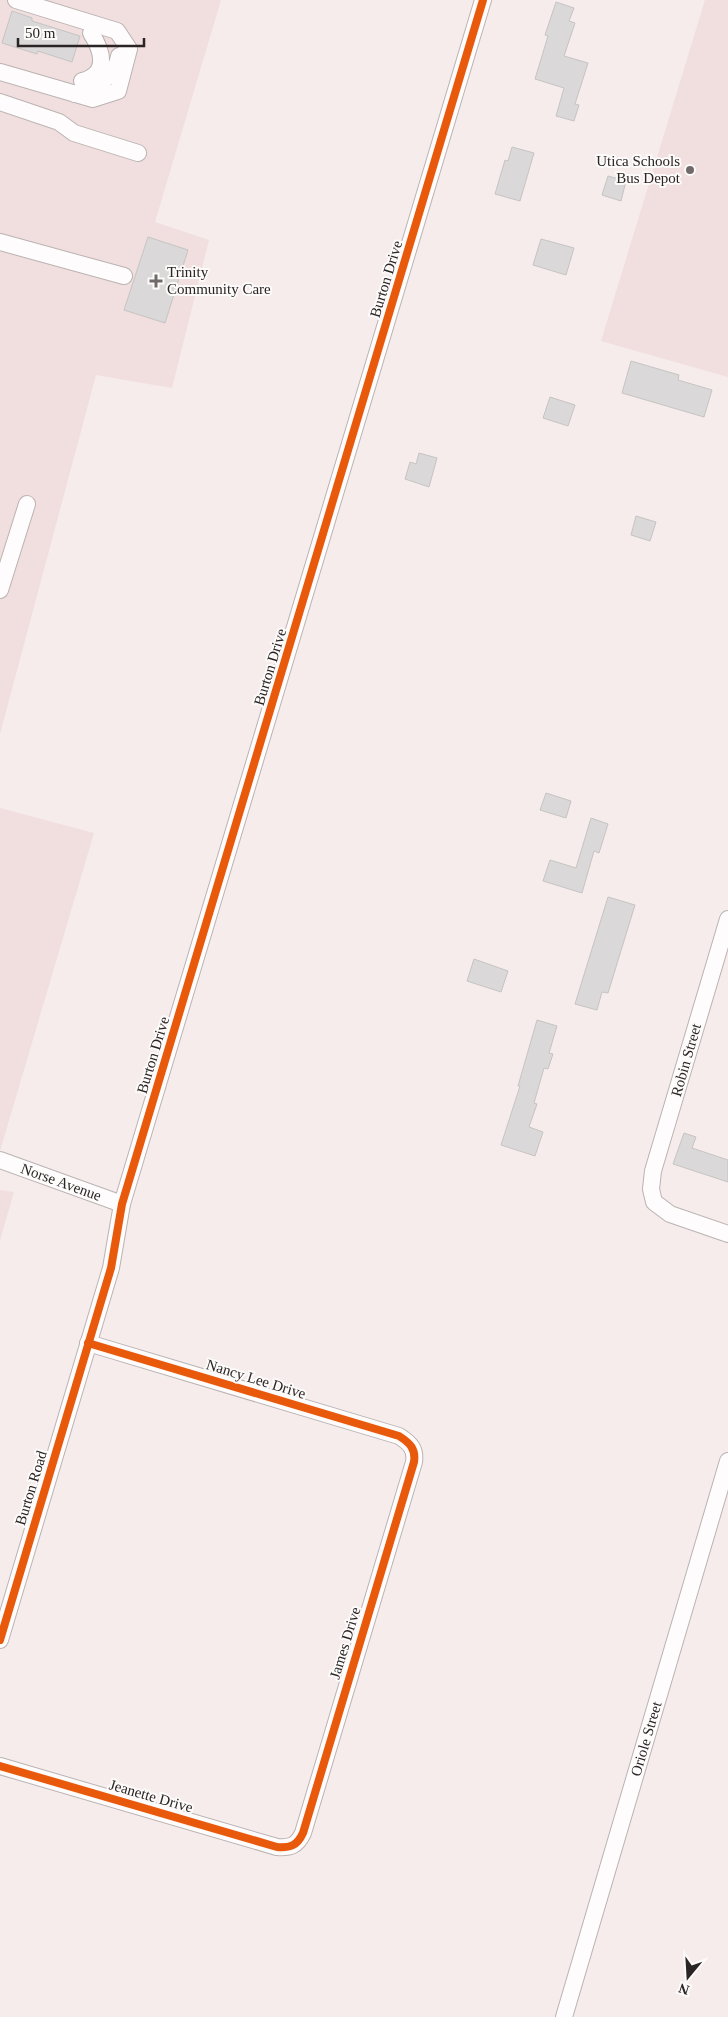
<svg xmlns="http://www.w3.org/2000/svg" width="728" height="2017" font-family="Georgia,serif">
<rect width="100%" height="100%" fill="#f6ecec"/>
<!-- built -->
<g fill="#f1dede">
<path d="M 0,0 L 221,0 L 155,222 L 209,240 L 172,388 L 96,375 L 0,734 Z"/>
<path d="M 705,0 L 728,0 L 728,377 L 601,341 Z"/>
<path d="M 0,808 L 94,833 L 0,1151 Z"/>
<path d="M 0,1190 L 14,1192 L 0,1240 Z"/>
</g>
<!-- building -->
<g fill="#dad8d8" stroke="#c6c4c3">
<path d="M 556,2 L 574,8 L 569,21 L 575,23 L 564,56 L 588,63 L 575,104 L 579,105 L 574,121 L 556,116 L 564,88 L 535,79 L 548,36 L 545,35 Z"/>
<path d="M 12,11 L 32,18 L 32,21 L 80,36 L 72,62 L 38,51 L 37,54 L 2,43 Z"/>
<path d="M 512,147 L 534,153 L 520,201 L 495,194 L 505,160 L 508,161 Z"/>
<path d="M 608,176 L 626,181 L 621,201 L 602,195 Z"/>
<path d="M 148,237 L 188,250 L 165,323 L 124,310 Z"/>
<path d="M 541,239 L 574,248 L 566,275 L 533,265 Z"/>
<path d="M 631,361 L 679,375 L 678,380 L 712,390 L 704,417 L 622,393 Z"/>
<path d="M 550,397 L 575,405 L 568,426 L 543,418 Z"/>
<path d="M 419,453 L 437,458 L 429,487 L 405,479 L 410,462 L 416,464 Z"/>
<path d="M 636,516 L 656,522 L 650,541 L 631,535 Z"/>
<path d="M 546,793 L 571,801 L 566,818 L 540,810 Z"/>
<path d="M 591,818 L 608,824 L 599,853 L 594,851 L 582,893 L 543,881 L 550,860 L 576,868 Z"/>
<path d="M 608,897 L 635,905 L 608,993 L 602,992 L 597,1010 L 575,1004 Z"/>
<path d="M 474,959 L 508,971 L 501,992 L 467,981 Z"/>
<path d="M 537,1020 L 557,1026 L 549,1053 L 553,1054 L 548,1069 L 544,1068 L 534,1103 L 537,1104 L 529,1127 L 543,1132 L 535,1156 L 501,1145 L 520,1086 L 518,1086 Z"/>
<path d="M 684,1133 L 696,1137 L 692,1148 L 728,1160 L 728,1182 L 673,1164 Z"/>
</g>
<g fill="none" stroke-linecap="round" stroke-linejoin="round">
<!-- minor casing -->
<g stroke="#bbb3b3" stroke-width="18">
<g id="minor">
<path d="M 0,72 L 93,99 L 118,91 L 129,49 L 117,31 L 16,0"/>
<path d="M 82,81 C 110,74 102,50 91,33"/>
<path d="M 75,94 C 94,86 116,79 119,56"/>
<path d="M 0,102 L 59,122 L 74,133 L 138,153"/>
<path d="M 0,242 L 124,276"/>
<path d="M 0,590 L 27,504"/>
<path d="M 728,919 L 653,1171 L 651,1189 L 654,1202 L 670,1214 L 728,1234"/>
<path id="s1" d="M 0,1160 L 122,1204"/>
<path d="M 0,1640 L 111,1268 L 122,1204 L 483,0"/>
<path d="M 0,1766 L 277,1847 C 290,1848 297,1846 303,1833 L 414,1462 C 416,1449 410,1443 399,1436 L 88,1343"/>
<path id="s2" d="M 564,2017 L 728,1461"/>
</g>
</g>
<!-- minor -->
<use href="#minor" stroke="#fefcfc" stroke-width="16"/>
<!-- cycleway casing -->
<g stroke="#fdfafa" stroke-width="11">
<g id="cycleway">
<path d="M 0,1640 L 111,1268 L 122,1204 L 483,0"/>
<path d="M 0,1766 L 277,1847 C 290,1848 297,1846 303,1833 L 414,1462 C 416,1449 410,1443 399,1436 L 88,1343"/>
</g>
</g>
<!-- cycleway -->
<use href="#cycleway" stroke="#e8590c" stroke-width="8"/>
</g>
<!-- markers -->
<g fill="#716a6a" stroke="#fdfafa" stroke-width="2">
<circle cx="690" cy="170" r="5"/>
<path d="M153.5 273.5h5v5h5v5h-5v5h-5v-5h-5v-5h5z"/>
</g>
<g text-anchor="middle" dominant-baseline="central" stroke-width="4" stroke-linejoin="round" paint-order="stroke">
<!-- poi labels -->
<g font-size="15" fill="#2a2424" stroke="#fdfafa" text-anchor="end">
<text x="680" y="161">Utica Schools<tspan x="680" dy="17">Bus Depot</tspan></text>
<text x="167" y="272" text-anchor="start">Trinity<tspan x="167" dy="17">Community Care</tspan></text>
</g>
<!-- street labels -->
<g font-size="15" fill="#2a2424" stroke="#fdfafa">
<text transform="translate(386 279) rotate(-73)">Burton Drive</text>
<text transform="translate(270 667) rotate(-73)">Burton Drive</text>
<text transform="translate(153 1055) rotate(-73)">Burton Drive</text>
<text transform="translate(686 1060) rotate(-74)">Robin Street</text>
<text stroke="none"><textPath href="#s1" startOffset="65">Norse Avenue</textPath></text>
<text transform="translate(256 1379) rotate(17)">Nancy Lee Drive</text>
<text transform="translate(31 1488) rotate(-73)">Burton Road</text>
<text transform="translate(345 1643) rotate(-73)">James Drive</text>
<text stroke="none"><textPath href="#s2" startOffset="290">Oriole Street</textPath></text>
<text transform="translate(151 1796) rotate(16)">Jeanette Drive</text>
</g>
</g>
<!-- north arrow -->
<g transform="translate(688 1977) rotate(198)" stroke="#fdfafa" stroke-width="4" paint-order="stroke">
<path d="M0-4L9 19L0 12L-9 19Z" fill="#2a2424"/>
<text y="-8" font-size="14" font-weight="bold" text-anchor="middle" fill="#2a2424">N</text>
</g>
<!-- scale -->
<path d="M18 38v8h126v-8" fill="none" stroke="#2a2424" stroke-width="2.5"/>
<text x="25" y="38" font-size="15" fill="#2a2424" stroke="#fdfafa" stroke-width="4" paint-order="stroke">50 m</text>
</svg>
